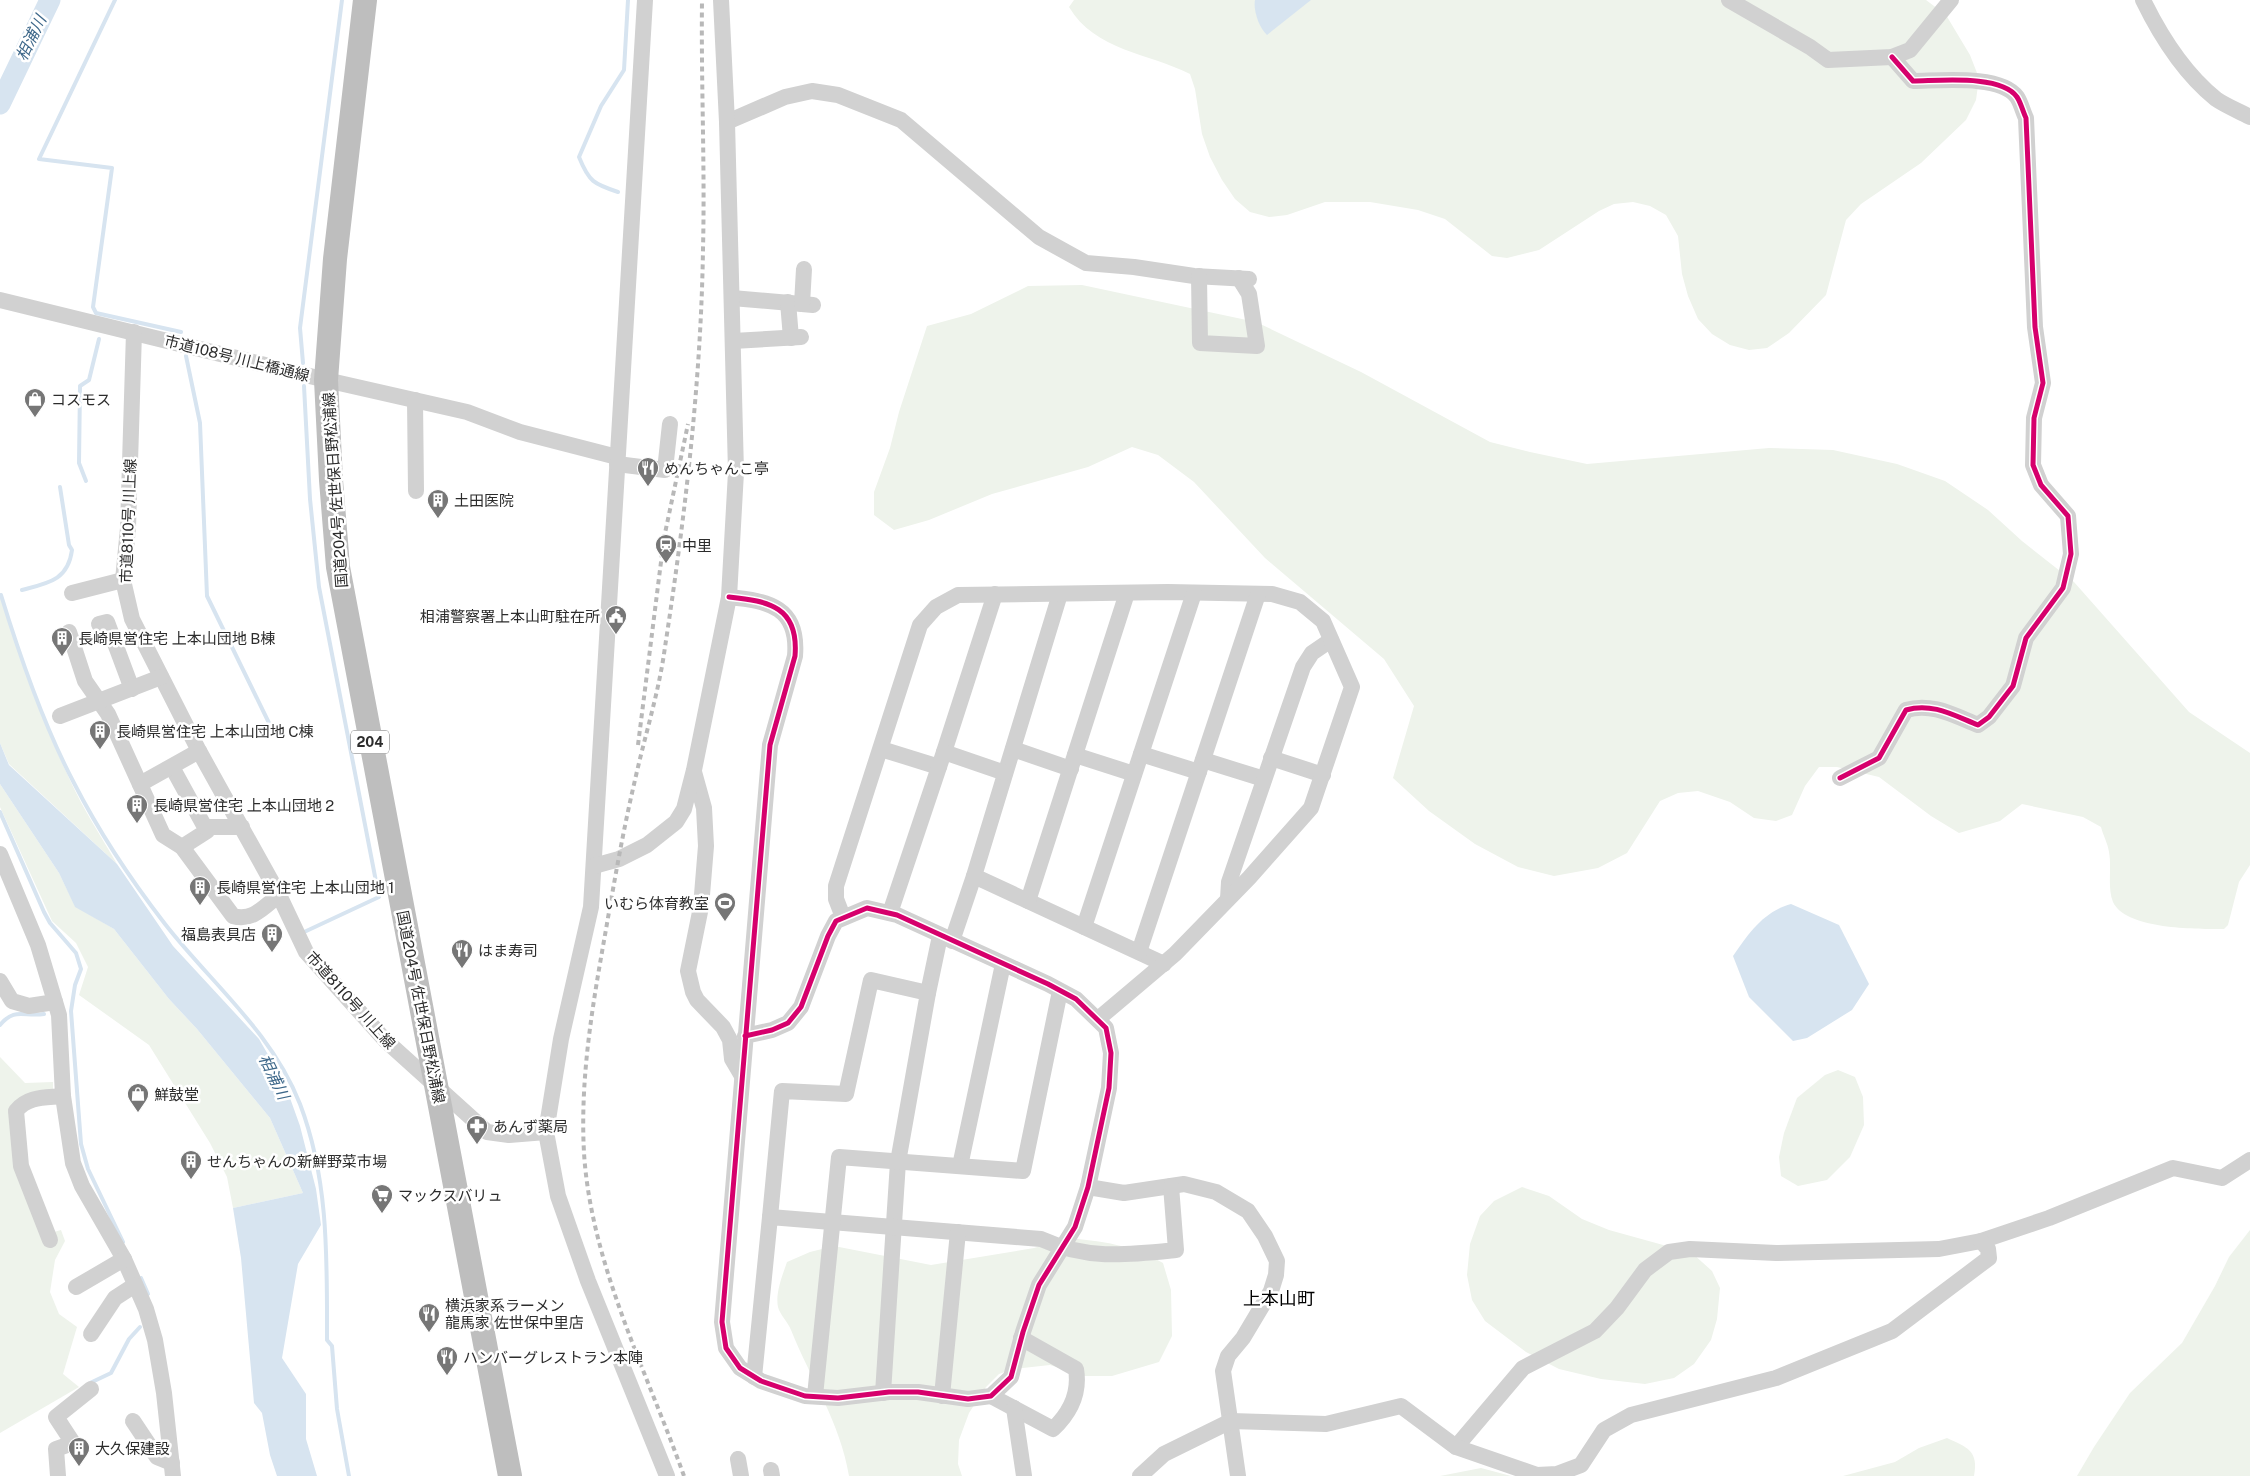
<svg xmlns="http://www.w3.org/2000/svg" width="2250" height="1476" font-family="'Public Sans','Noto Sans JP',sans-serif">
<rect width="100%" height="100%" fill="#fff"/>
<!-- green -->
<g fill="#eef3eb">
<path d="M 1074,0 L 1926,0 L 1946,15 L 1970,55 L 1979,78 L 1976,100 L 1966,120 L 1921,163 L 1861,204 L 1846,220 L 1826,295 L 1789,333 L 1767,348 L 1749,350 L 1730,345 L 1712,334 L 1698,319 L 1688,296 L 1682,274 L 1678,236 L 1666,215 L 1650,206 L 1633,202 L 1614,204 L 1599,211 L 1539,250 L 1507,258 L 1492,256 L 1445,219 L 1418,210 L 1370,202 L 1325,202 L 1287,215 L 1269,217 L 1250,212 L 1235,199 L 1222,180 L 1210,157 L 1202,134 L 1195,89 L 1190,74 C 1149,53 1095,51 1069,7 Z"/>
<path d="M 1082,285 L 1256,322 L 1361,372 L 1490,442 L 1530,452 L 1587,464 L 1769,448 L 1833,450 L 1897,464 L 1945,481 L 1988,510 L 2022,541 L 2074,582 L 2189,712 L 2250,753 L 2250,865 L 2239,882 L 2228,925 L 2224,929 C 2198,929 2126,930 2113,902 C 2107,887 2112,868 2109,852 C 2108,844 2103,835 2101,827 L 2083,817 L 2022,804 L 2000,821 L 1959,833 L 1931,816 L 1879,777 L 1837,767 L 1819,767 L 1805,786 L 1792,815 L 1776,821 L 1754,818 L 1730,802 L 1698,791 L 1678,793 L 1660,801 L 1627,853 L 1598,868 L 1554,876 L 1518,867 L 1475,844 L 1429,811 L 1393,778 L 1414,706 L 1384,659 L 1265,558 L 1194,482 L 1158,455 L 1132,447 L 1088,467 L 992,494 L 929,520 L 894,530 L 874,515 L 874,492 L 890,448 L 899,412 L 927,326 L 971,314 L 1028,286 Z"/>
<path d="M 0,595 C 19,658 42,721 70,780 C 83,809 101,836 117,864 L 9,764 L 0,743 Z"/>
<path d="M 0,784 L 59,873 L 75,906 L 114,929 L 169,999 L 197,1029 L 270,1118 L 303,1193 L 233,1208 L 227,1177 L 210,1143 L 149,1045 L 79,995 L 88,967 L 76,943 L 52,921 L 0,807 Z"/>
<path d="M 0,1057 L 25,1083 L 53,1082 L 53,1092 L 24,1095 L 17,1166 L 54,1232 L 61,1230 L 65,1241 L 55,1260 L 50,1292 L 59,1314 L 77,1327 L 63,1374 L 79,1387 L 0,1433 Z"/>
<path d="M 1838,1070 L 1855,1077 L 1863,1097 L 1864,1125 L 1850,1157 L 1827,1180 L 1798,1186 L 1781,1176 L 1779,1157 L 1784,1133 L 1797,1098 L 1825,1075 Z"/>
<path d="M 1522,1187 L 1549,1196 L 1582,1219 L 1609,1230 L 1692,1253 L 1712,1271 L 1720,1288 L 1717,1319 L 1711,1340 L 1694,1364 L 1674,1378 L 1645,1384 L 1601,1379 L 1559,1369 L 1526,1352 L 1485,1321 L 1472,1300 L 1467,1275 L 1470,1244 L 1480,1216 L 1494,1201 Z"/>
<path d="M 2250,1230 L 2250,1476 L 2077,1476 L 2094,1447 L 2130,1393 L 2182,1343 L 2215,1286 L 2229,1257 Z"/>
<path d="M 1067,1238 C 1103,1241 1131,1245 1163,1263 L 1171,1290 L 1172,1336 L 1159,1362 L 1112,1376 L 1084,1376 L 1050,1365 L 1014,1369 L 999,1374 L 986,1387 L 969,1413 L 959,1440 L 958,1464 L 962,1476 L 849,1476 C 840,1422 811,1380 791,1330 C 788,1322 780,1315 778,1307 C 775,1293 783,1274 787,1262 L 810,1252 L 834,1246 L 931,1265 L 1034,1248 Z"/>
<path d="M 1947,1438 C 1967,1447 1979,1451 1974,1476 L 1843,1476 L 1895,1462 L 1919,1448 Z"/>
<path d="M 1481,1468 L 1511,1476 L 1440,1476 Z"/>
</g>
<!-- water -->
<g fill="#d7e4f0">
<path d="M 1255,0 L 1311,0 L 1267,35 C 1259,28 1253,10 1255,0 Z"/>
<path d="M 0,743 L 9,765 L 117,864 L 173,946 L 259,1039 L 285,1084 L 300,1126 L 316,1189 L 321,1225 L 298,1264 L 282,1358 L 306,1394 L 306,1439 L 317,1476 L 277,1476 L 270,1455 L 262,1413 L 254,1403 L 241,1258 L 233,1208 L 303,1193 L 270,1118 L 197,1029 L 169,999 L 114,929 L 75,907 L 59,873 L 0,784 Z"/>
<path d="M 1791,904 L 1839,925 L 1869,984 L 1852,1010 L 1807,1038 L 1793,1041 L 1749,997 L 1733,956 C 1748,934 1764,911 1791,904 Z"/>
</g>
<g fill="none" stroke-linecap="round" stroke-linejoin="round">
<!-- stream -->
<g stroke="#d7e4f0" stroke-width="4">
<path d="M 115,0 L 39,159 L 112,168 L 93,307 L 96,313 L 181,332"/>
<path d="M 618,192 C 594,184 589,182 579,157 L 601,106 L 624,70 L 628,0"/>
<path d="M 186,356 L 200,423 L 207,596 L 270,725"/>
<path d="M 303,363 L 300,328 L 342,0"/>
<path d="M 86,481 L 79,463 L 80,386 L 89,380 L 99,339"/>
<path d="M 22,590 C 49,583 68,580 72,550 L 69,545 L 60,487"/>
<path d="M 1,595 C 20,657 44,726 74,783 C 99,832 131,880 165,924 C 211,983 272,1032 300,1104 C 329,1180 327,1260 327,1340 L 332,1346 L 337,1409 L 349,1476"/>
<path d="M 0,812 L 44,912 L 50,923 L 76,953 L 81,969 L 75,985 L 71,1011 L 81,1144 L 88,1169 L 123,1242"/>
<path d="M 302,933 L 379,897 L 319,587 L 310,499 L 304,386"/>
<path d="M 0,1025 C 15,1007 23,1017 44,1014"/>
<path d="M 141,1278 L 148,1294"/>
<path d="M 90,1383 L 111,1373 L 129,1339 L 140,1327"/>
</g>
<!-- river -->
<path stroke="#d7e4f0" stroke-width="21" d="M 0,104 L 50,0"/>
<!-- minor -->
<g stroke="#d1d1d1" stroke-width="16">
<path d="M 645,0 L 591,907 L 561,1039 L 546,1132 L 558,1196 L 588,1281 L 667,1476"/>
<path d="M 1729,0 L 1810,47 L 1828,60 L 1892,57 L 1910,50 L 1951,0"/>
<path d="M 2143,0 C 2160,35 2185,74 2216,99 C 2226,106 2239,111 2250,117"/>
<path d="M 727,122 L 785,97 L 812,91 L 838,95 L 901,120 L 1039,237 L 1086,263 L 1134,267 L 1194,276 L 1249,279"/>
<path d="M 1199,276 L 1200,343 L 1257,346 L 1249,294 L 1239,278"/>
<path d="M 732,298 L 813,305"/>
<path d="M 0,300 L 326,380 L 467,412 L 520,432 L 617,457"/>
<path d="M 788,302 L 791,338"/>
<path d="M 802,304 L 804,269"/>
<path d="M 134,332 L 128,528 L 123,580 L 132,619 L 199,751 L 279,895 L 306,952 L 385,1040 L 487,1132 L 509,1135 L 546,1132"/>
<path d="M 733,341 L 801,337"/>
<path d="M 415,400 L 416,491"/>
<path d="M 617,464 L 665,470 L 670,424"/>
<path d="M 72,593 L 123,580"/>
<path d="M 1060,594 L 974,876 L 1164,964"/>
<path d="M 729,597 C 769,601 799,607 795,656 L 770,745 L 722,1322 L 726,1348 L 740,1368 L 761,1381 L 805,1396 L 838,1398 L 889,1392 L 918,1392 L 968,1399 L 991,1396 L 1011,1377 L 1023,1332 L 1039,1285 L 1075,1227 L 1088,1187 L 1109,1088 L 1111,1053 L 1106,1028 L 1076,999 L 1048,984 L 897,915 L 867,908 L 836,921 L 828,936 L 801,1007 L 788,1023 L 772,1030 L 745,1036"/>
<path d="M 99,624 L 107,622 L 132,689"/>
<path d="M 69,632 L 85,681 L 108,714 L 163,835 L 182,847 L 233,916 C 252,922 264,907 279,895"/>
<path d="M 60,716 L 161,677"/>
<path d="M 881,749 L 939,767"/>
<path d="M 1013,749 L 1071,769"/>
<path d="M 944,752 L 995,594"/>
<path d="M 1141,754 L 1199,772"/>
<path d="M 1075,755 L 1134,774"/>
<path d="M 1271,758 L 1323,775"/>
<path d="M 1203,760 L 1264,779"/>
<path d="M 172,767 L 207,831 L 182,847"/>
<path d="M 694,772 L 704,808 L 706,846 L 701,907 L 688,971 L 693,992 L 697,1000 L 723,1027 L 730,1040 L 732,1059 L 742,1076"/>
<path d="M 1840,778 L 1879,758 L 1906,710 C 1932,702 1955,716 1978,725 L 1989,717 L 2013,686 L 2026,638 L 2063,588 L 2071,554 L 2068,516 L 2041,485 L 2033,465 L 2034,418 L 2043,383 L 2035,327 L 2026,118 C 2023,112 2021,103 2017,97 C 2001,74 1938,81 1913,81 L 1892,57"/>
<path d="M 140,784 L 199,751"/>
<path d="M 205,827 L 242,827"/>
<path d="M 0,854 L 38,945 L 59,1015 L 63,1096 L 73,1163 L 82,1186 L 124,1259 L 146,1309 L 155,1340 L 164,1393 L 173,1476"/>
<path d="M 594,866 L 619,859 L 647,845 L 676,822 L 684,809 L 694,770 L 729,597 L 736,472 L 727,122 L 721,0"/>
<path d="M 1228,899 L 1229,882 L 1303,667 L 1312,653 L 1331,640"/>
<path d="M 1028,901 L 1127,593"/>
<path d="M 890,913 L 944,752 L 1005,773"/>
<path d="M 843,917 L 836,899 L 836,886 L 920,625 L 936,607 L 958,595 L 1168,592 L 1272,594 L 1300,602 L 1323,621 L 1352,687 L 1311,808 L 1249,878 L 1175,954 L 1098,1019"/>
<path d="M 1084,927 L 1194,593"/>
<path d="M 952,941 L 974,876"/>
<path d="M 1139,952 L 1258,594"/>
<path d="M 0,981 L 12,1001 L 29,1006 L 55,1002"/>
<path d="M 928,993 L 940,936"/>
<path d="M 960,1166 L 1003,964"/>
<path d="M 1088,1187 L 1124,1193 L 1184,1184 L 1216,1192 L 1248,1211 L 1265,1236 L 1277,1261 L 1276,1275 L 1271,1291 L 1243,1338 L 1228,1356 L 1223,1371 L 1238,1476"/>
<path d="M 770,1217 L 782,1091 L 846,1094 L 871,980 L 928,993 L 898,1162 L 883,1393"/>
<path d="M 50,1240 L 21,1166 L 16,1111 C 28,1096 45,1098 63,1096"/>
<path d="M 76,1287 L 124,1259"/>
<path d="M 91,1334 L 115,1298 L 135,1285"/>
<path d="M 754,1377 L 770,1217 L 1041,1239 C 1087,1260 1127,1255 1176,1250 L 1171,1186"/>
<path d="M 815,1396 L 839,1157 L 1023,1171 L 1060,991"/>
<path d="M 942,1396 L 958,1232"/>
<path d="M 991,1396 L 1053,1429 C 1070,1413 1080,1393 1076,1369 L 1021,1338"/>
<path d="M 1014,1408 L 1024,1476"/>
<path d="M 133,1421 L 157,1457 L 172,1463"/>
<path d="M 1456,1447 L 1523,1368 L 1595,1331 L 1617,1308 L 1645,1270 L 1669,1252 L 1690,1249 L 1776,1253 L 1939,1249 L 1981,1241 L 2049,1218 L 2173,1168 L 2222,1178 L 2250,1160"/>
<path d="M 738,1459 L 741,1476"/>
<path d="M 771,1470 L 772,1476"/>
<path d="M 58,1476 L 56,1449 L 73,1443 L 56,1417 L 91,1389"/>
<path d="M 1140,1476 L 1164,1454 L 1231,1421 L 1326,1424 L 1401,1406 L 1456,1447 L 1537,1475 L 1557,1474 L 1581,1465 L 1604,1430 L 1631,1415 L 1776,1378 L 1892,1331 L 1989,1258 L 1988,1249 L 1981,1241"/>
</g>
<!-- highway -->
<path stroke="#bebebe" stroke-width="24" d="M 365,0 L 335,259 L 326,380 L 331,480 L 338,567 L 510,1476"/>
<!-- rail -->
<g stroke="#b8b8b8" stroke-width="4" stroke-dasharray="5 4" stroke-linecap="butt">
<path d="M 638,745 L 664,538 L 688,424"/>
<path d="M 684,1476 C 647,1372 591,1264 584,1153 C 580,1079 592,1008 605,935 C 614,883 623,831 635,780 C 645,735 659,692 665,647 C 685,516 701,382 703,249 C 705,166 701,83 702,0"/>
</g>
<!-- cycleway casing -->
<g stroke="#fff" stroke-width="8">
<g id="cycleway">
<path d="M 729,597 C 769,601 799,607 795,656 L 770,745 L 722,1322 L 726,1348 L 740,1368 L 761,1381 L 805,1396 L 838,1398 L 889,1392 L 918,1392 L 968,1399 L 991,1396 L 1011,1377 L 1023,1332 L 1039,1285 L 1075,1227 L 1088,1187 L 1109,1088 L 1111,1053 L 1106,1028 L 1076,999 L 1048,984 L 897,915 L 867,908 L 836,921 L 828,936 L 801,1007 L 788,1023 L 772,1030 L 745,1036"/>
<path d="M 1840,778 L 1879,758 L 1906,710 C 1932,702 1955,716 1978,725 L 1989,717 L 2013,686 L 2026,638 L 2063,588 L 2071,554 L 2068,516 L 2041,485 L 2033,465 L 2034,418 L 2043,383 L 2035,327 L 2026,118 C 2023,112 2021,103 2017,97 C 2001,74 1938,81 1913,81 L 1892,57"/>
</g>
</g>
<!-- cycleway -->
<use href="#cycleway" stroke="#d6006c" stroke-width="5"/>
</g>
<!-- icons -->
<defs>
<g id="shop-pin" transform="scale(1.125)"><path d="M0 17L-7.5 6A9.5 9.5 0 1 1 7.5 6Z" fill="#767676" stroke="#fff"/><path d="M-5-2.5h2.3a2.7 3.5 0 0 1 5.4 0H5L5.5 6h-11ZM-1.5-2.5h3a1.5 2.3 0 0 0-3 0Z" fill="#fff"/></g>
<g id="restaurant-pin" transform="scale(1.125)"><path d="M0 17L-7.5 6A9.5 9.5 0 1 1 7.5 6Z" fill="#767676" stroke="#fff"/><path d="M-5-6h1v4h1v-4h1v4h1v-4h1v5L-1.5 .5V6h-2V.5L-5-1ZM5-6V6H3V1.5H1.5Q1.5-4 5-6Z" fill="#fff"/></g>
<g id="building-pin" transform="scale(1.125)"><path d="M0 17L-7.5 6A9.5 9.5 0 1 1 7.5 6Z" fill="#767676" stroke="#fff"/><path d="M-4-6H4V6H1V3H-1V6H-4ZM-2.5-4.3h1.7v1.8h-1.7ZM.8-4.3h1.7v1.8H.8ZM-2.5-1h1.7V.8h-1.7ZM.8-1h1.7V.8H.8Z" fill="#fff"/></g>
<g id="station-pin" transform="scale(1.125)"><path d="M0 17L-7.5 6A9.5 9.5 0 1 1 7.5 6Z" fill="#767676" stroke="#fff"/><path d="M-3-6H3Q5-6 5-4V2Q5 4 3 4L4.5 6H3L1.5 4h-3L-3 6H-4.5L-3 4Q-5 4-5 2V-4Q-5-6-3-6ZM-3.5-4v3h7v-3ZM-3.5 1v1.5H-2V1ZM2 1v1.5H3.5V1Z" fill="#fff"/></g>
<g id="civic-pin" transform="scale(1.125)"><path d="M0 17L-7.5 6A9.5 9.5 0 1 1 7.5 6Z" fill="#767676" stroke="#fff"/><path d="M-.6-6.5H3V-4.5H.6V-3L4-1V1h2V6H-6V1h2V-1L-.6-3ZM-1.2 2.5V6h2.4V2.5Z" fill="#fff"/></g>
<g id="stadium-pin" transform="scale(1.125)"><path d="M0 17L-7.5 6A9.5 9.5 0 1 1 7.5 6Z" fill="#767676" stroke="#fff"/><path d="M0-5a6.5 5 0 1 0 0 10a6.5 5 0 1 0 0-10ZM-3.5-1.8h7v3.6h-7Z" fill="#fff"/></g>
<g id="pharmacy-pin" transform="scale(1.125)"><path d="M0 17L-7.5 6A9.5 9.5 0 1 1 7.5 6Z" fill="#767676" stroke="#fff"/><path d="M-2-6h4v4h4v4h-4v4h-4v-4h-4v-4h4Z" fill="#fff"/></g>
<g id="supermarket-pin" transform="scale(1.125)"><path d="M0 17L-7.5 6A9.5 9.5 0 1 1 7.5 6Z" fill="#767676" stroke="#fff"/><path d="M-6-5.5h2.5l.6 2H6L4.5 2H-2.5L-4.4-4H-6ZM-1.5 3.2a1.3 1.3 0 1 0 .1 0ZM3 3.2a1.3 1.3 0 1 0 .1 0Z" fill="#fff"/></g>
</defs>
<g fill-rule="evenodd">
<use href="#shop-pin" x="35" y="399"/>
<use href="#restaurant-pin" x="648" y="468"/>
<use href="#building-pin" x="438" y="500"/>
<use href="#station-pin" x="666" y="545"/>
<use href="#civic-pin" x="616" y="616"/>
<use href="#building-pin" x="62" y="638"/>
<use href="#building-pin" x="100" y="731"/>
<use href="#building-pin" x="137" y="805"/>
<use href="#building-pin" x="200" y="887"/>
<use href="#stadium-pin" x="725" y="903"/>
<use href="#building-pin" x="272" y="934"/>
<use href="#restaurant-pin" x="462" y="950"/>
<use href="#shop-pin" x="138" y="1094"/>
<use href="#pharmacy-pin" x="477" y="1126"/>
<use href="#building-pin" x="191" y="1161"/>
<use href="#supermarket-pin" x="382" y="1195"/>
<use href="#restaurant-pin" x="429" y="1314"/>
<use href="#restaurant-pin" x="447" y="1357"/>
<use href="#building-pin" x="79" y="1448"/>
</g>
<g text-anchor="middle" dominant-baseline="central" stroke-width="5" stroke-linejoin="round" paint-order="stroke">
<!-- shield labels -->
<rect fill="#fff" stroke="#6b6b6b" stroke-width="1" x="351" y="730.5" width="38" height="23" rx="4"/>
<g font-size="14" font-weight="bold" fill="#2c2c2c">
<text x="370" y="742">204</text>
</g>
<!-- street labels -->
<g font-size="15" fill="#2c2c2c" stroke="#fff">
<text transform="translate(237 358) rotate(14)">市道108号 川上橋通線</text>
<text transform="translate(335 490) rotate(-94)">国道204号 佐世保日野松浦線</text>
<text transform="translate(128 521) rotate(-88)">市道8110号 川上線</text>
<text transform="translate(351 1000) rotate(48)">市道8110号 川上線</text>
<text transform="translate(421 1007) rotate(79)">国道204号 佐世保日野松浦線</text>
</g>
<!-- poi labels -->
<g font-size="15" fill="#2c2c2c" stroke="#fff" text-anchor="start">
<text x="51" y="399">コスモス</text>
<text x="664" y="468">めんちゃんこ亭</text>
<text x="454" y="500">土田医院</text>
<text x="682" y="545">中里</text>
<text x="600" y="616" text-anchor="end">相浦警察署上本山町駐在所</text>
<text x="78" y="638">長崎県営住宅 上本山団地 B棟</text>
<text x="116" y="731">長崎県営住宅 上本山団地 C棟</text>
<text x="153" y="805">長崎県営住宅 上本山団地 2</text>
<text x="216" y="887">長崎県営住宅 上本山団地 1</text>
<text x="709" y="903" text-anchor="end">いむら体育教室</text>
<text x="256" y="934" text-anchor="end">福島表具店</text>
<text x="478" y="950">はま寿司</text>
<text x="154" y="1094">鮮鼓堂</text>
<text x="493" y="1126">あんず薬局</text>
<text x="207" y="1161">せんちゃんの新鮮野菜市場</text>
<text x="398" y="1195">マックスバリュ</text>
<text x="445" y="1305">横浜家系ラーメン<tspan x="445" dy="17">龍馬家 佐世保中里店</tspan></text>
<text x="463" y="1357">ハンバーグレストラン本陣</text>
<text x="95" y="1448">大久保建設</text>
</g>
<!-- water labels -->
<g font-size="16" font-style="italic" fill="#3e688a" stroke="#fff">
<text transform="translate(31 38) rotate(-64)">相浦川</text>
<text transform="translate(274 1077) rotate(64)">相浦川</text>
</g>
<!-- quarter labels -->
<g font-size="18" fill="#000" stroke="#fff">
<text x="1279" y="1298">上本山町</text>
</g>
</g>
</svg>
